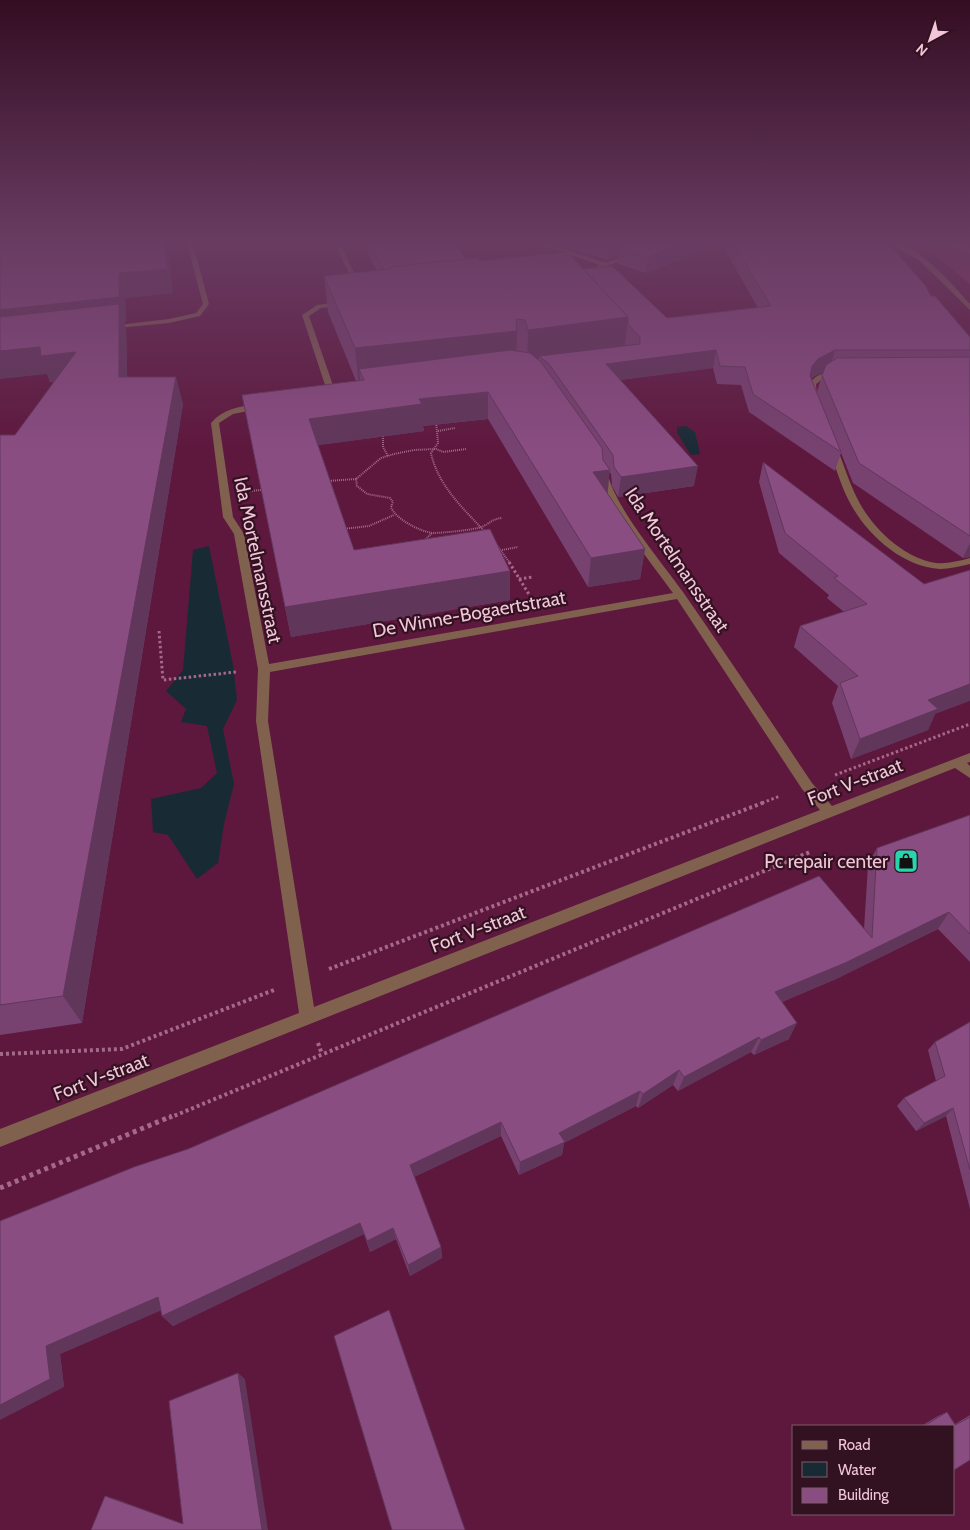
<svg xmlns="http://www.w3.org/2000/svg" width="970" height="1530" font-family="Cabin,sans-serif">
<rect width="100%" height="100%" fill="#5e173d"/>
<!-- green -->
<path fill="#872d5b" d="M 903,240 L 970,240 L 970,284 L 938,258 Z"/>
<!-- water -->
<g fill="#182b35">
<path d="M 686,426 L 695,432 L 700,454 L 691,455 L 677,433 L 677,427 Z"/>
<path d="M 209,546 L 233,665 L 237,700 L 223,729 L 234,784 L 224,824 L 218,863 L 197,879 L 168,835 L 153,832 L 151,799 L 201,788 L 217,773 L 207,726 L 181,722 L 186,709 L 166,691 L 183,670 L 193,550 Z"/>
</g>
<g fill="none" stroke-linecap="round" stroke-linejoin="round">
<!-- path-far3 -->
<g stroke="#a46a87" stroke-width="2" stroke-dasharray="1 1" stroke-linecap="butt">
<path d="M 436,421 L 438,443 L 431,453 C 438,486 464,509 486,533"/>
<path d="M 438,431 L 455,428"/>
<path d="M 383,436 L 383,447 L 388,456"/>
<path d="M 466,449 L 443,452 L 436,449 L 414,450 L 394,454 L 381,458 L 356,479 L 357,486 L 367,494 L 390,498 L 393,502 L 391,507 C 395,519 421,532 433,533 C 441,533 474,530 481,527 C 490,524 491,519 502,518"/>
<path d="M 327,481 L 356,479"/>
<path d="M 250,491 L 261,490"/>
<path d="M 343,529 L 369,526 L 394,515"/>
<path d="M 424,541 L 432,533"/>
<path d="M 495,543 L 510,563"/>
<path d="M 502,550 L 518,547"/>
</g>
<!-- path-far2 -->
<g stroke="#a46a87" stroke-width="3" stroke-dasharray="2.5 2.5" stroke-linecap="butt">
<path d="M 509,562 L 530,596"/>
<path d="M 519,579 L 533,577"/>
<path d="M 159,631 L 163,680 L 236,672"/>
<path d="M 835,775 L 970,724"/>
<path d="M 762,803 L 780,796"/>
</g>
<!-- path-far1 -->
<g stroke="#a46a87" stroke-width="4" stroke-dasharray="3 3" stroke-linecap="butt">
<path d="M 329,969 L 765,802"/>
<path d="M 318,1043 L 322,1054"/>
<path d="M 0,1054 L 122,1049 L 274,990"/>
<path d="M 169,1118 L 810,852"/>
</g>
<!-- path -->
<path stroke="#a46a87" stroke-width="5" stroke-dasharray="4 4" stroke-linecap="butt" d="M 0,1188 L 172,1116"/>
<!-- lane -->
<g fill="#80614e" fill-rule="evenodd">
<path d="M 186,240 L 192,240 L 209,304 L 200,316 L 169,323 L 107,329 L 106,328 L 109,326 L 169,319 L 196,313 L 203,304 Z"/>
<path d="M 942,240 L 950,240 L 970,250 L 970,254 Z"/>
</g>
<!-- street -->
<g fill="#80614e" fill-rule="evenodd">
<path d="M 333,240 L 339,240 L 361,289 L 356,288 Z"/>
<path d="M 528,240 L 537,240 L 606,263 L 631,254 L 636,255 L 586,274 L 584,271 L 600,265 Z"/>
<path d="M 883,240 C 915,240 950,282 970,304 L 970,310 L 920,261 Z"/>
<path d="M 343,302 L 346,304 L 345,305 L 321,308 L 309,316 L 336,394 L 332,396 L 328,394 L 302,315 L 317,305 Z"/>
<path d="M 838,370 L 841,370 L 841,374 L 825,377 L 816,384 L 817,399 L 810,401 L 807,386 C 815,375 825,371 838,370 Z"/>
<path d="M 261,404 L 264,404 L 264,408 L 233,414 L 219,423 L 233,517 L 244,534 L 269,664 L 673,593 C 653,565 604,505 600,474 L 604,471 L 608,474 C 614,506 663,564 683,592 C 727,655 769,719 812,783 L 832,806 L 970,753 L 970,762 L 967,763 L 970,766 L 970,778 L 955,768 L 0,1147 L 0,1129 L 299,1013 L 256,721 L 258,669 L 234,534 L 223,517 L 211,423 C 224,408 242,406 261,404 ZM 677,599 L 802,789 L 820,810 L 314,1007 L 268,721 L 270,672 Z"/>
<path d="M 830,446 L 837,448 C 844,465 849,482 857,498 C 871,527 903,558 936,563 C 947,564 959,561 970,558 L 970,564 C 960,566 950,569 940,569 C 901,567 864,532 848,499 C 840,483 835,465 829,448 Z"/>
</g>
</g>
<!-- wall -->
<g fill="#774270" fill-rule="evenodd">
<path d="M 0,240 L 173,293 L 125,298 L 126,322 L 124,322 L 126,330 L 127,377 L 183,404 L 82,1023 L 0,1035 L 0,435 L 15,435 L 54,382 L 50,382 Z"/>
<path d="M 361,240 L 452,240 L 466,259 L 583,269 L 667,318 L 758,308 L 721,243 L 646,273 L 618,264 L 619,256 L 607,260 L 546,240 L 885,240 L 931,296 L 970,337 L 970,557 L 963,558 L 853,483 L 841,453 L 835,471 L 749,412 L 741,385 L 717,384 L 713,368 L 620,380 L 694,486 L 618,497 L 612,486 L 611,474 L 609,472 L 607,494 L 645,549 L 640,579 L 588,587 L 488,419 L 423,426 L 424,431 L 318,445 L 354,550 L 510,571 L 510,600 L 291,637 L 242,395 L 356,381 L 328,312 L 324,276 L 377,271 ZM 823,372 L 822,375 L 817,392 L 811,379 L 813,377 Z"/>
<path d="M 763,462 L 924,584 L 935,714 L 928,730 L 851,759 L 832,703 L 838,686 L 794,647 L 800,626 L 844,612 L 827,598 L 829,595 L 779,553 L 759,482 Z"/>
<path d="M 970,815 L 970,962 L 938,929 L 836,979 L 782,1002 L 789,1039 L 754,1055 L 751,1052 L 678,1091 L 673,1085 L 638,1108 L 636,1106 L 564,1143 L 562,1155 L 519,1175 L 501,1136 L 414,1177 L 441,1247 L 442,1258 L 410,1276 L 396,1239 L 370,1252 L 364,1234 L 173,1326 L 162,1316 L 161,1310 L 60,1354 L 64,1387 L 0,1221 L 864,929 L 868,865 L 877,848 Z"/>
<path d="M 970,1022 L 970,1209 L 946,1116 L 916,1131 L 897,1106 L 904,1098 L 936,1081 L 928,1050 L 935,1042 Z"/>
<path d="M 947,1412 L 955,1424 L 970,1415 L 970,1460 L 954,1426 L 921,1426 L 938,1416 Z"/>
</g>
<!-- shaded-wall -->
<g fill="#61365b">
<path d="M 164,240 L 167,240 L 173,293 L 125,298 L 126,322 L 124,322 L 126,330 L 128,404 L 119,377 L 119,323 L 0,336 L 0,310 L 119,273 Z"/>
<path d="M 620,240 L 658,240 L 620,248 L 619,256 L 607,260 L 609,244 Z"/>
<path d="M 691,240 L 721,240 L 721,243 L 646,273 L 648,257 Z"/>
<path d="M 628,317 L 624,355 L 549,365 L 549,364 L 539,356 L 538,367 L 527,368 L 528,330 Z"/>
<path d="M 517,331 L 516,369 L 359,369 L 361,387 L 359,387 L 355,348 Z"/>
<path d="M 40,347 L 76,352 L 85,379 L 50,382 L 47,374 L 0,379 L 0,351 Z"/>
<path d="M 716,350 L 713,368 L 604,382 L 606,364 Z"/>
<path d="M 835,350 L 830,368 L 813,377 L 808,384 L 812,366 L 818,359 Z"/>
<path d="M 176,377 L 183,404 L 82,1023 L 63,996 Z"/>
<path d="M 488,392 L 488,419 L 423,426 L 424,431 L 313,446 L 309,419 L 419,399 Z"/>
<path d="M 698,466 L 694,486 L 618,497 L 621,477 Z"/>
<path d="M 610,470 L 607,498 L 593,472 Z"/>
<path d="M 970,543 L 970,557 L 963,558 Z"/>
<path d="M 645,549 L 640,579 L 588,587 L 591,558 Z"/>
<path d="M 510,571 L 510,600 L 291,637 L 285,607 Z"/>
<path d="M 970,684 L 970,701 L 935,714 L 928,730 L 851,759 L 860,739 L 928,700 Z"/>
<path d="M 949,912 L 938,929 L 836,979 L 767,1008 L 775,992 Z"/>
<path d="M 797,1023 L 789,1039 L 754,1055 L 761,1040 Z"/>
<path d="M 759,1037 L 751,1052 L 678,1091 L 684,1077 Z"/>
<path d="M 679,1070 L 673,1085 L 638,1108 L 643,1094 Z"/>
<path d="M 640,1091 L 636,1106 L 564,1143 L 562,1155 L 519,1175 L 520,1162 L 559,1133 Z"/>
<path d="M 953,1108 L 946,1116 L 916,1131 L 924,1123 Z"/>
<path d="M 501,1122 L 501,1136 L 412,1178 L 410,1165 Z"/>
<path d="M 360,1223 L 364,1234 L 173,1326 L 162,1316 Z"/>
<path d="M 393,1228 L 396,1239 L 370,1252 L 367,1241 Z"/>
<path d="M 441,1247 L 442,1258 L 410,1276 L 408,1265 Z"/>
<path d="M 158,1297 L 169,1307 L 60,1354 L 64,1387 L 0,1420 L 0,1405 L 46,1346 Z"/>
<path d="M 238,1373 L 245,1379 L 268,1530 L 262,1530 Z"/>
<path d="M 105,1496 L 116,1499 L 192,1527 L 183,1524 Z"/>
</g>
<!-- building -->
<g fill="#8a4d82" stroke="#61365b">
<path d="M 0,240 L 164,240 L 167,269 L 119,273 L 119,297 L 0,310 Z"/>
<path d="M 368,240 L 452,240 L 466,259 L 390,267 L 390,269 L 384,270 Z"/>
<path d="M 595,240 L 620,240 L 609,244 Z"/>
<path d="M 640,240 L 691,240 L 648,257 L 620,248 Z"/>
<path d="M 731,240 L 885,240 L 925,285 L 931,296 L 935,296 L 970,337 L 970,350 L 835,350 L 818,359 L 812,366 L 810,376 L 841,452 L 753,394 L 745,367 L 720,366 L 716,350 L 606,364 L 698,466 L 621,477 L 614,467 L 613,455 L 549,364 L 539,356 L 640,344 L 640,337 L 628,324 L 628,317 L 583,269 L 612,266 L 667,318 L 771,306 Z"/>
<path d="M 567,252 L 628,317 L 528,330 L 525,320 L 516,319 L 517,331 L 355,348 L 324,276 L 391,269 L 390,267 L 478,258 L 480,261 Z"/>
<path d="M 119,304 L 119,377 L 176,377 L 63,996 L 0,1005 L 0,435 L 15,435 L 76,352 L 41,356 L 40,347 L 0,351 L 0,317 Z"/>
<path d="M 510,350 L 530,353 L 541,362 L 602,448 L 603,460 L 610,470 L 593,472 L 645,549 L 591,558 L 488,392 L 419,399 L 422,404 L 309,419 L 354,550 L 490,529 L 510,571 L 285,607 L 242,395 L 364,380 L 359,369 Z"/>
<path d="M 970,357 L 970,536 L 859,463 L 822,375 L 826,365 L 837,358 Z"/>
<path d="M 763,462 L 924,584 L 970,570 L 970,684 L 928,700 L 938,709 L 860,739 L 840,683 L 858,676 L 800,626 L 867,604 L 834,578 L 838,576 L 785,533 Z"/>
<path d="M 970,815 L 970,934 L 949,912 L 845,963 L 775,992 L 797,1023 L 761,1040 L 759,1037 L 684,1077 L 679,1070 L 643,1094 L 640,1091 L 559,1133 L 565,1142 L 520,1162 L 501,1122 L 410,1165 L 441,1247 L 408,1265 L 393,1228 L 367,1241 L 360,1223 L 162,1316 L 158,1297 L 46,1346 L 50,1379 L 0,1405 L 0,1221 L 134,1167 L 188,1149 L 819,876 L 872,938 L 877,848 Z"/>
<path d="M 970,1022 L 970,1170 L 953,1108 L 924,1123 L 904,1098 L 945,1076 L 935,1042 Z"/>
<path d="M 389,1310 L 465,1530 L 392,1530 L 334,1336 Z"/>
<path d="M 238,1373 L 262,1530 L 91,1530 L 105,1496 L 183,1524 L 169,1401 Z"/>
<path d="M 947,1412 L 955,1425 L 970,1417 L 970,1460 L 954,1470 L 954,1426 L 924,1426 Z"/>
</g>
<!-- sky -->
<linearGradient id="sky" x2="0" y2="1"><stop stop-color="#340d22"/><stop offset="0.53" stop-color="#683c62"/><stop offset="1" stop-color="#683c62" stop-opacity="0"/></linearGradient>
<rect width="970" height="454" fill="url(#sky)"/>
<!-- icons -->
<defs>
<g id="shop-square" transform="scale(1.25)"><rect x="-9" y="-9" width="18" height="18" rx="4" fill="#27d5ad" stroke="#321221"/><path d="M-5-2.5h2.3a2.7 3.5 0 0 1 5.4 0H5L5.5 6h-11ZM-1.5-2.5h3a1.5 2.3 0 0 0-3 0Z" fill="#111"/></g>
</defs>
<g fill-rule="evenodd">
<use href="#shop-square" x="906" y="861"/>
</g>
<g text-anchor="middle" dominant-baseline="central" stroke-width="4.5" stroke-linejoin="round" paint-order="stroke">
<!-- street labels -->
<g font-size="19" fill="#f2c6d8" stroke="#321221">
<text transform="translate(258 560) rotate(78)">Ida Mortelmansstraat</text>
<text transform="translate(677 560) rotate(56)">Ida Mortelmansstraat</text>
<text transform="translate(469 614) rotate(-10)">De Winne-Bogaertstraat</text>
<text transform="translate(855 782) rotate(-21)">Fort V-straat</text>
<text transform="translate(478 929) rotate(-21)">Fort V-straat</text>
<text transform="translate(101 1077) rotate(-21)">Fort V-straat</text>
</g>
<!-- poi labels -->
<g font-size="19" fill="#f2c6d8" stroke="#321221" text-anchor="end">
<text x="888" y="861">Pc repair center</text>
</g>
</g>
<!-- legend -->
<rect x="792" y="1425" width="162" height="90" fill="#321221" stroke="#7f5a6a"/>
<rect x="802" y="1441" width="25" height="8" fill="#80614e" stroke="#7f5a6a"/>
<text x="838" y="1450" font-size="15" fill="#f2c6d8">Road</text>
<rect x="802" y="1462" width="25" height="15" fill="#182b35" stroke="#7f5a6a"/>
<text x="838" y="1475" font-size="15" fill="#f2c6d8">Water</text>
<rect x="802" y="1488" width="25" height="15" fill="#8a4d82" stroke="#7f5a6a"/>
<text x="838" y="1500" font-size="15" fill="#f2c6d8">Building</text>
<!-- north arrow -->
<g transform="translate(930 40) rotate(220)" stroke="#321221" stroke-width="4" paint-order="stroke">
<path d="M0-4L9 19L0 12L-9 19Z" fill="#f2c6d8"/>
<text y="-8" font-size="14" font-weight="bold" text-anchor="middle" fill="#f2c6d8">N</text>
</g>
</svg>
